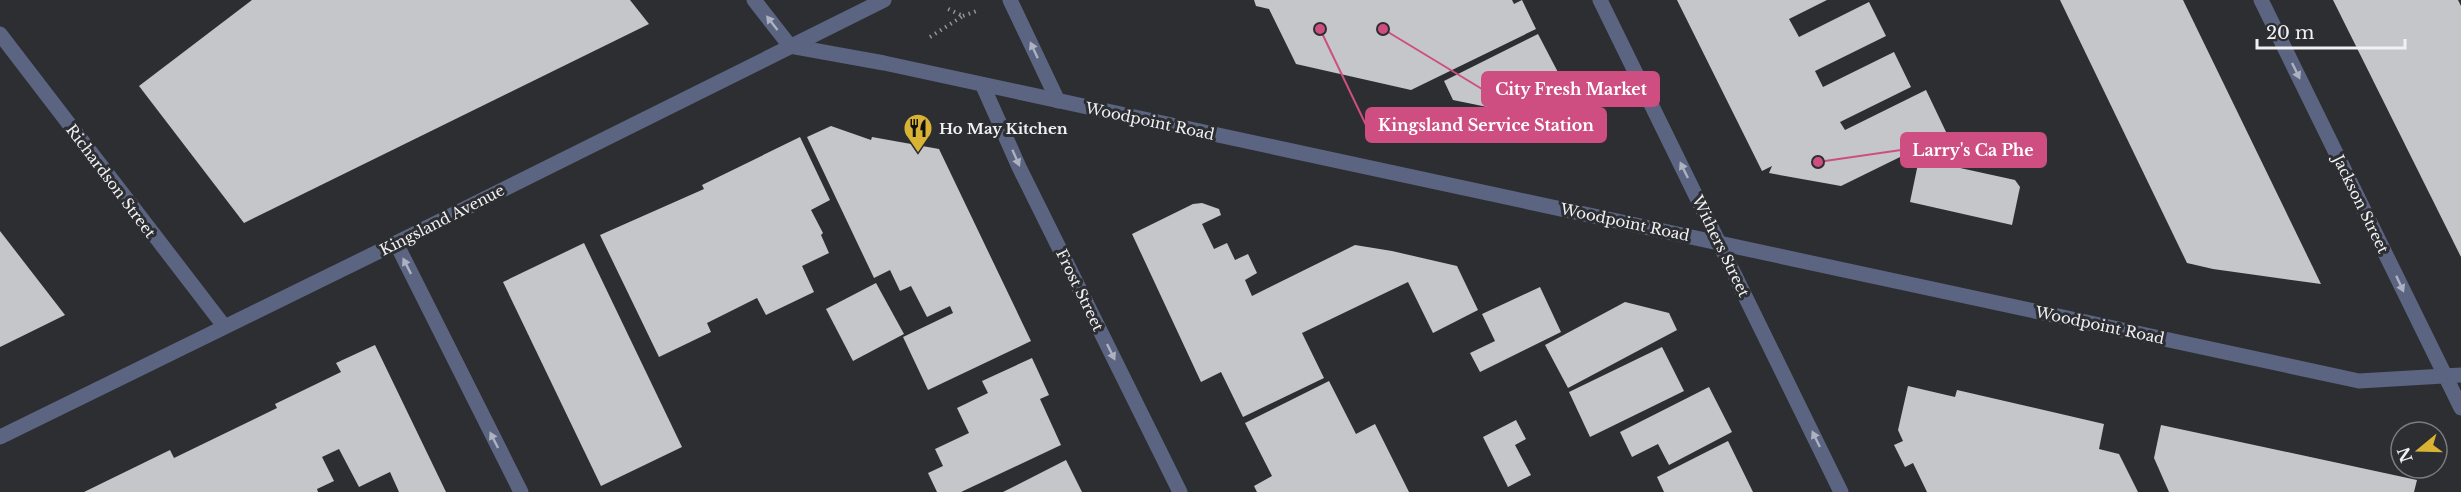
<svg xmlns="http://www.w3.org/2000/svg" width="2461" height="492" font-family="'Libre Baskerville',serif">
<rect width="100%" height="100%" fill="#2d2e31"/>
<!-- building -->
<g fill="#c5c6ca">
<path d="M 252,0 L 630,0 L 649,24 L 244,223 L 139,86 Z"/>
<path d="M 1254,0 L 1512,0 L 1514,4 L 1522,0 L 1536,29 L 1411,90 L 1296,64 L 1269,9 L 1256,6 Z"/>
<path d="M 1677,0 L 1827,0 L 1789,19 L 1799,37 L 1869,2 L 1886,36 L 1815,71 L 1823,87 L 1894,52 L 1911,87 L 1840,122 L 1845,130 L 1926,90 L 1947,134 L 1841,186 L 1769,173 L 1772,166 L 1762,171 Z"/>
<path d="M 2060,0 L 2183,0 L 2321,284 L 2213,269 L 2187,263 Z"/>
<path d="M 2333,0 L 2458,0 L 2461,6 L 2461,257 Z"/>
<path d="M 1538,34 L 1561,78 L 1497,109 L 1453,100 L 1444,81 Z"/>
<path d="M 831,126 L 871,140 L 872,137 L 939,149 L 1031,341 L 928,390 L 903,337 L 953,313 L 950,306 L 927,317 L 911,286 L 900,291 L 890,270 L 874,278 L 807,137 Z"/>
<path d="M 800,137 L 830,200 L 811,210 L 823,233 L 821,235 L 829,253 L 802,266 L 814,292 L 766,315 L 757,298 L 707,323 L 711,332 L 659,357 L 600,235 L 704,189 L 702,185 Z"/>
<path d="M 1919,159 L 2015,180 L 2020,187 L 2012,225 L 1910,202 Z"/>
<path d="M 1202,203 L 1219,209 L 1221,215 L 1202,224 L 1214,249 L 1227,243 L 1235,260 L 1248,254 L 1257,273 L 1245,280 L 1252,296 L 1355,245 L 1392,251 L 1457,266 L 1478,310 L 1433,333 L 1408,282 L 1302,333 L 1324,378 L 1243,417 L 1221,372 L 1201,382 L 1132,234 L 1193,204 Z"/>
<path d="M 0,231 L 65,315 L 0,347 Z"/>
<path d="M 584,243 L 682,447 L 601,486 L 503,282 Z"/>
<path d="M 876,283 L 904,334 L 853,361 L 826,309 Z"/>
<path d="M 1540,287 L 1561,332 L 1480,372 L 1470,353 L 1495,341 L 1482,314 Z"/>
<path d="M 1625,302 L 1669,313 L 1677,330 L 1568,388 L 1545,345 Z"/>
<path d="M 375,345 L 446,492 L 399,492 L 390,472 L 359,487 L 339,449 L 322,457 L 334,481 L 317,489 L 318,492 L 84,492 L 170,450 L 174,458 L 277,408 L 275,404 L 341,372 L 336,363 Z"/>
<path d="M 1662,347 L 1684,391 L 1590,437 L 1569,392 Z"/>
<path d="M 1032,358 L 1049,395 L 1040,399 L 1061,445 L 961,492 L 937,492 L 928,473 L 943,466 L 935,449 L 969,433 L 957,408 L 988,393 L 982,381 Z"/>
<path d="M 1329,381 L 1356,434 L 1375,424 L 1409,492 L 1257,492 L 1254,486 L 1272,476 L 1245,423 Z"/>
<path d="M 1908,386 L 1955,397 L 1957,390 L 2104,424 L 2099,449 L 2119,454 L 2138,492 L 1927,492 L 1913,463 L 1905,467 L 1894,445 L 1903,441 L 1898,430 Z"/>
<path d="M 1709,387 L 1732,432 L 1669,465 L 1658,444 L 1632,457 L 1620,432 Z"/>
<path d="M 1516,420 L 1526,439 L 1515,445 L 1531,475 L 1508,487 L 1483,437 Z"/>
<path d="M 2161,425 L 2417,480 L 2414,492 L 2169,492 L 2154,458 Z"/>
<path d="M 1728,441 L 1753,492 L 1664,492 L 1657,477 Z"/>
<path d="M 1066,460 L 1082,492 L 1003,492 Z"/>
</g>
<g fill="none" stroke-linecap="round" stroke-linejoin="round">
<!-- path -->
<g stroke="#939395" stroke-width="4" stroke-dasharray="1.5 4.5" stroke-linecap="butt">
<path d="M 963,16 L 979,10"/>
<path d="M 930,37 L 963,16 L 946,8"/>
</g>
<!-- street -->
<g stroke="#5b6481" stroke-width="15">
<path d="M 754,0 L 790,46"/>
<path d="M 1010,0 L 1058,101"/>
<path d="M 1600,0 L 1841,492"/>
<path d="M 2261,0 L 2461,408"/>
<path d="M 0,34 L 224,326"/>
<path d="M 790,46 L 884,63 L 2359,381 L 2461,375"/>
<path d="M 983,86 L 1019,167 L 1180,492"/>
<path d="M 396,243 L 521,492"/>
<path d="M 0,437 L 396,243 L 884,0"/>
</g>
</g>
<!-- one-way arrows -->
<defs><path id="oneway-solid" d="M-6-.8H1V-3.2L6.5 0L1 3.2V.8H-6Z" transform="scale(1.5)"/></defs>
<g fill="#aeb2c0">
<use href="#oneway-solid" transform="translate(772 23) rotate(-128)"/>
<use href="#oneway-solid" transform="translate(1034 50) rotate(-115)"/>
<use href="#oneway-solid" transform="translate(2296 71) rotate(64)"/>
<use href="#oneway-solid" transform="translate(1016 158) rotate(66)"/>
<use href="#oneway-solid" transform="translate(1684 170) rotate(-116)"/>
<use href="#oneway-solid" transform="translate(407 266) rotate(-117)"/>
<use href="#oneway-solid" transform="translate(2400 284) rotate(65)"/>
<use href="#oneway-solid" transform="translate(1111 352) rotate(64)"/>
<use href="#oneway-solid" transform="translate(1816 439) rotate(-116)"/>
<use href="#oneway-solid" transform="translate(494 440) rotate(-117)"/>
</g>
<!-- icons -->
<defs>
<g id="restaurant-pin" transform="scale(1.5)"><path d="M0 17L-7.5 6A9.5 9.5 0 1 1 7.5 6Z" fill="#d9b334" stroke="#2d2e31"/><path d="M-5-6h1v4h1v-4h1v4h1v-4h1v5L-1.5 .5V6h-2V.5L-5-1ZM5-6V6H3V1.5H1.5Q1.5-4 5-6Z" fill="#111"/></g>
</defs>
<g fill-rule="evenodd">
<use href="#restaurant-pin" x="918" y="128"/>
</g>
<g text-anchor="middle" dominant-baseline="central" stroke-width="6" stroke-linejoin="round" paint-order="stroke">
<!-- street labels -->
<g font-size="15" fill="#f1f1f3" stroke="#2d2e31">
<text transform="translate(1150 121) rotate(12)">Woodpoint Road</text>
<text transform="translate(111 181) rotate(53)">Richardson Street</text>
<text transform="translate(2361 204) rotate(64)">Jackson Street</text>
<text transform="translate(442 220) rotate(-27)">Kingsland Avenue</text>
<text transform="translate(1625 222) rotate(12)">Woodpoint Road</text>
<text transform="translate(1721 246) rotate(64)">Withers Street</text>
<text transform="translate(1080 290) rotate(64)">Frost Street</text>
<text transform="translate(2100 325) rotate(12)">Woodpoint Road</text>
</g>
<!-- poi labels -->
<g font-size="15" font-weight="bold" fill="#f1f1f3" stroke="#2d2e31" text-anchor="start">
<text x="939" y="128">Ho May Kitchen</text>
</g>
</g>
<!-- callouts -->
<path fill="none" stroke="#ce4e81" stroke-width="2" d="M1383 29L1482 89M1320 29L1366 125M1818 162L1901 150"/>
<g fill="#ce4e81" stroke="#2d2e31" stroke-width="2">
<circle cx="1383" cy="29" r="6"/>
<circle cx="1320" cy="29" r="6"/>
<circle cx="1818" cy="162" r="6"/>
</g>
<g fill="#ce4e81" stroke="#ce4e81" stroke-width="2">
<rect x="1482" y="72" width="177" height="34" rx="6"/>
<rect x="1366" y="108" width="240" height="34" rx="6"/>
<rect x="1901" y="133" width="145" height="34" rx="6"/>
</g>
<g font-size="16" text-anchor="middle" font-weight="bold" fill="#fff">
<text x="1571" y="95">City Fresh Market</text>
<text x="1486" y="131">Kingsland Service Station</text>
<text x="1973" y="156">Larry's Ca Phe</text>
</g>
<!-- north arrow -->
<g transform="translate(2419 450) rotate(251)"><circle r="28" fill="#2d2e31" stroke="#7b7c7f" stroke-width="1.5"/>
<path d="M0-4.5L10 22L0 15L-10 22Z" fill="#d9b334"/>
<text y="-9" font-size="16" font-weight="bold" text-anchor="middle" fill="#f1f1f3">N</text>
</g>
<!-- scale -->
<path d="M2257 39v9h148v-9" fill="none" stroke="#f1f1f3" stroke-width="3"/>
<text x="2266" y="39" font-size="18" fill="#f1f1f3" stroke="#2d2e31" stroke-width="4.5" paint-order="stroke">20 m</text>
</svg>
